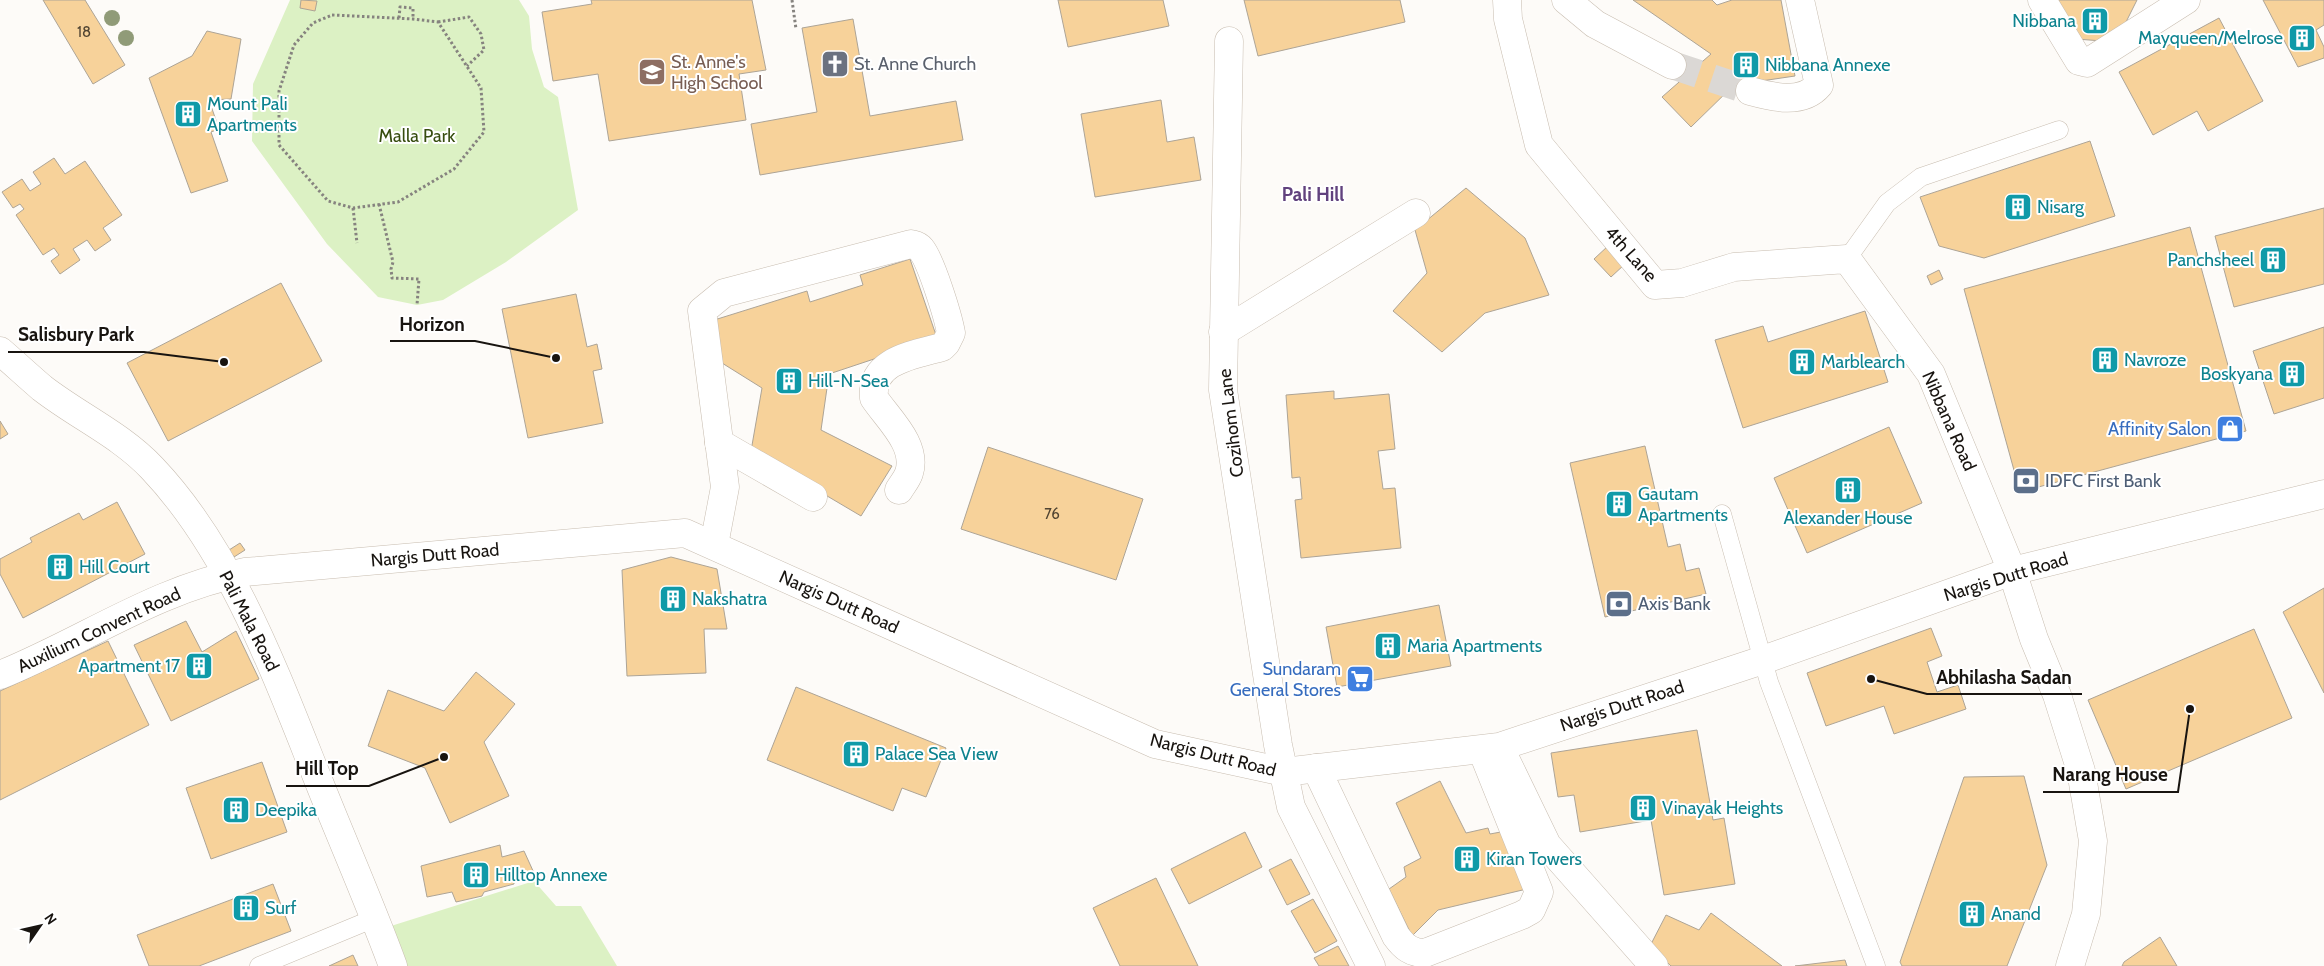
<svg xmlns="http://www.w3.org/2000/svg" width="2324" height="966" font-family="Cabin,sans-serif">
<rect width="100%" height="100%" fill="#fdfbf8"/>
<!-- green -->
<g fill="#dcf1c4">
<path d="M 290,0 L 519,0 L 529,16 L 532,49 L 544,87 L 558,97 L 578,210 L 506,262 L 443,300 L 417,305 L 378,297 L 327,244 L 252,141 L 253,84 Z"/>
<path d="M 534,881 L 556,906 L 581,906 L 617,966 L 407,966 L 391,926 Z"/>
</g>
<!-- building -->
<g fill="#f7d29a" stroke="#ada496">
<path d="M 43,0 L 85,0 L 125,65 L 93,84 Z"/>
<path d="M 301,0 L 317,1 L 315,11 L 300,8 Z"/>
<path d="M 591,0 L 752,0 L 766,70 L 739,74 L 746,120 L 609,141 L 598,74 L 553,81 L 542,12 L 592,4 Z"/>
<path d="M 1058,0 L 1163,0 L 1169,26 L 1068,47 Z"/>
<path d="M 1244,0 L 1400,0 L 1405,22 L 1258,56 Z"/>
<path d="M 1633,0 L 1712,0 L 1717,5 L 1732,0 L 1781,0 L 1795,76 L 1734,85 L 1691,127 L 1662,97 L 1711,54 Z"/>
<path d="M 2050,0 L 2137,0 L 2116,42 L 2076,39 Z"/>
<path d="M 2263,0 L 2324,0 L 2324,25 L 2316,30 L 2324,47 L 2324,58 L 2298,67 Z"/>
<path d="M 2219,18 L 2263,101 L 2208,131 L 2197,111 L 2153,135 L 2119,72 Z"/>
<path d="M 853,19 L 870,116 L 956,101 L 963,140 L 760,175 L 751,124 L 817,112 L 802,28 Z"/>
<path d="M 207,31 L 241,39 L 231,99 L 209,100 L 219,129 L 211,132 L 228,181 L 191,193 L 149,78 L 192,56 Z"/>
<path d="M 1161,100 L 1167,142 L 1194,137 L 1201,180 L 1095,197 L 1081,114 Z"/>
<path d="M 2090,141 L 2115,216 L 1984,258 L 1939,246 L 1920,197 Z"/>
<path d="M 54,158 L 65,174 L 85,161 L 122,215 L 103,228 L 111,240 L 95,251 L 87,240 L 73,249 L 80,260 L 60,274 L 51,261 L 59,255 L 54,248 L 43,255 L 16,215 L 24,209 L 20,204 L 13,208 L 2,192 L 22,179 L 30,191 L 41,184 L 33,172 Z"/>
<path d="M 1466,188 L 1525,238 L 1549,295 L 1485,313 L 1442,352 L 1393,311 L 1427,273 L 1415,230 Z"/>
<path d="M 2324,208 L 2324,284 L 2234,307 L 2215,236 Z"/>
<path d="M 2190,227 L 2246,431 L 2020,492 L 1964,289 Z"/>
<path d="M 1608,246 L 1625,264 L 1611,277 L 1594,259 Z"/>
<path d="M 910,259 L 937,338 L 829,374 L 821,430 L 892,466 L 861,516 L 751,451 L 762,388 L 722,363 L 711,321 L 807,291 L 810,302 L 863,285 L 860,275 Z"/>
<path d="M 1939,270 L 1943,279 L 1931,285 L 1927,276 Z"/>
<path d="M 281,283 L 322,361 L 168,441 L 127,363 Z"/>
<path d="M 576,294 L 587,347 L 597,344 L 602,369 L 593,371 L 603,423 L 528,438 L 502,309 Z"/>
<path d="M 1865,311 L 1888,382 L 1743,428 L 1715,340 L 1763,326 L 1768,342 Z"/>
<path d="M 2324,327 L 2324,398 L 2274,414 L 2253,351 Z"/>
<path d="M 1334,391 L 1334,399 L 1389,394 L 1395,449 L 1378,451 L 1383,489 L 1395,488 L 1401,548 L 1301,558 L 1295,500 L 1302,499 L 1300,477 L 1292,478 L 1286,395 Z"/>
<path d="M 0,421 L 8,434 L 0,439 Z"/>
<path d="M 1889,427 L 1922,503 L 1807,553 L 1774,478 Z"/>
<path d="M 1645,446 L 1668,547 L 1680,544 L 1686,571 L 1699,568 L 1706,594 L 1605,617 L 1570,463 Z"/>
<path d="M 988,447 L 1143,499 L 1116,580 L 961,529 Z"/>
<path d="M 117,502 L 145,554 L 23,618 L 0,574 L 0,559 L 32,542 L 30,538 L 79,513 L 83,520 Z"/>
<path d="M 240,543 L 245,550 L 234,557 L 229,550 Z"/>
<path d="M 671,557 L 717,569 L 727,629 L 704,629 L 706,673 L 627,676 L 622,570 Z"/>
<path d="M 2324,588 L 2324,693 L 2283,612 Z"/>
<path d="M 1439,605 L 1451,666 L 1337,687 L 1326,627 Z"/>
<path d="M 186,621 L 202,652 L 236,631 L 259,679 L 171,721 L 134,645 Z"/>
<path d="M 1931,628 L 1942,656 L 1927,662 L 1937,692 L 1958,685 L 1966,709 L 1894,734 L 1884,706 L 1826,726 L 1807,673 Z"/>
<path d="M 2254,629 L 2292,718 L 2126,789 L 2088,700 Z"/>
<path d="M 108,641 L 149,725 L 0,800 L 0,691 Z"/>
<path d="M 476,672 L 515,704 L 484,742 L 509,796 L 450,823 L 425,768 L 368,746 L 388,690 L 444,711 Z"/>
<path d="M 796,687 L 946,748 L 926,797 L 902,788 L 893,811 L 767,760 Z"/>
<path d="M 1697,730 L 1713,820 L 1724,818 L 1735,884 L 1664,895 L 1651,820 L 1580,832 L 1574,795 L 1558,797 L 1551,753 Z"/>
<path d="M 262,762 L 287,832 L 211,859 L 186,788 Z"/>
<path d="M 2024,776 L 2047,865 L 2007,966 L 1902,966 L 1900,962 L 1964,777 Z"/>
<path d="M 1440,781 L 1466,833 L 1488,828 L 1490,834 L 1506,831 L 1531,888 L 1438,910 L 1412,936 L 1389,889 L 1406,877 L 1404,867 L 1421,858 L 1396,803 Z"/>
<path d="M 1245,832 L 1262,867 L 1189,904 L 1171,869 Z"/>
<path d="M 500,845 L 502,857 L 524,851 L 534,873 L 514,879 L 514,884 L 484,892 L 482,896 L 456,902 L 452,892 L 427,897 L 421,866 Z"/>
<path d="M 1291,859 L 1310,894 L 1287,905 L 1269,870 Z"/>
<path d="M 1156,878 L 1198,966 L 1120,966 L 1093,908 Z"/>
<path d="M 273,884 L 291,931 L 199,966 L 149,966 L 137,935 Z"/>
<path d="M 1313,899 L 1337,941 L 1315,953 L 1291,911 Z"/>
<path d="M 1711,913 L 1782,966 L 1671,966 L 1650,946 L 1666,915 L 1699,930 Z"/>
<path d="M 2160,937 L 2177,966 L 2122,966 L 2124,962 Z"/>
<path d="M 1338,946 L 1349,966 L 1319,966 L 1314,958 Z"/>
<path d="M 353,955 L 358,966 L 329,966 Z"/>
<path d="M 1845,960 L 1847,966 L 1795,966 Z"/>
</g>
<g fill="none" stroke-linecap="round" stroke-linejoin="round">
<!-- minor-tunnel -->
<path stroke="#dbd8d5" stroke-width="28" stroke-dasharray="28 14" stroke-linecap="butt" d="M 1672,65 L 1750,91"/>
<!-- service casing -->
<g stroke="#c8bdb0" stroke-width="19">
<g id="service">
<path d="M 1847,259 L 1887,203 L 1921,177 L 2059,130"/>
<path d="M 1722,514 L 1769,682 L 1876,966"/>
<path d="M 259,966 L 375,918"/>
</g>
</g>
<!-- minor casing -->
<g stroke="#c8bdb0" stroke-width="29">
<g id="minor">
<path d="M 1507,0 L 1508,19 L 1539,145 L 1655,285 L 1682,283 L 1734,267 L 1847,259 L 1931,374 L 2012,571 L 2034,639 L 2057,695 L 2081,771 L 2093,841 L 2086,914 L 2070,966"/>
<path d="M 1566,0 L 1595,24 L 1672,65"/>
<path d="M 2042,0 L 2079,61 L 2087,63 L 2186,0"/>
<path d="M 1229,41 L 1223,390 L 1278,745 L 1291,807 L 1371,966"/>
<path d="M 1750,91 C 1772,97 1802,105 1819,85 L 1800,0"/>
<path d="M 1223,332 L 1416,213"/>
<path d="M 0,351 C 14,363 28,376 42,388 C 78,416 121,435 152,468 C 233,553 278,680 321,787 C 345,847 371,906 393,966"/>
<path d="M 719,443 L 813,497"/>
<path d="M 714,545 L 725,487 L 702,311 L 724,293 L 911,244 C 915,245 918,245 921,249 C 931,261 948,316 951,333 L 946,343 L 942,347 C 914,355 870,360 874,398 C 888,419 918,445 909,473 C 907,479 902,485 899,490"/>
<path d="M 0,675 C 82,642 156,589 245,572 L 685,533 L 1155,744 L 1284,772 L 1499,747 L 1763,660 L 2012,571 L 2324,494"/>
<path d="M 1500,748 L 1547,845 L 1654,966"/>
<path d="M 1316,768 L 1396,936 C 1404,947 1411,953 1425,953 L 1522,915 L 1531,910 L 1539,892 L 1482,750"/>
</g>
</g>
<!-- path -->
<g stroke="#86837f" stroke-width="3" stroke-dasharray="2.5 2.5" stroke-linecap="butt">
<path d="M 792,0 L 796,29"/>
<path d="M 332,15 L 413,19 L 438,22 L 481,88 L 484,132 L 454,169 L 398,202 L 353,208 L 328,201 L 279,145 L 279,91 L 294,45 L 313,23 Z"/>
<path d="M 399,18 L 400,7 L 413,8 L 413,19"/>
<path d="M 438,22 L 469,17 L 481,34 L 484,50 L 467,66"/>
<path d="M 379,204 L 393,262 L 391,269 L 392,278 L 419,279 L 417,305"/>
<path d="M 353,208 L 357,243"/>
</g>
<!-- service -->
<use href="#service" stroke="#fff" stroke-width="18"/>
<!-- minor -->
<use href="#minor" stroke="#fff" stroke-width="28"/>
</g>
<!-- trees -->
<g fill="#909b78">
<circle cx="112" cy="18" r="8"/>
<circle cx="126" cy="38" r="8"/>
</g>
<!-- icons -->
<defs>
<g id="building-square" transform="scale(1.4375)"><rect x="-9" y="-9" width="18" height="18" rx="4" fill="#0f9aa8" stroke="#fff"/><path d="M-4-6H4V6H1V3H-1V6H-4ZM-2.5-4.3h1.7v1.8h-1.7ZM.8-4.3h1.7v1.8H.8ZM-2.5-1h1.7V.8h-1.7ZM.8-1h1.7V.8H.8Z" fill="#fff"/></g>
<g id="church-square" transform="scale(1.4375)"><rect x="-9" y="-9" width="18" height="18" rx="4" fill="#6b7280" stroke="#fff"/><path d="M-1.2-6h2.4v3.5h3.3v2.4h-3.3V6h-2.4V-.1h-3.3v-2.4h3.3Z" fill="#fff"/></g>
<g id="school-square" transform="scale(1.4375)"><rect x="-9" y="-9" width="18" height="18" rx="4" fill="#8d6e63" stroke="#fff"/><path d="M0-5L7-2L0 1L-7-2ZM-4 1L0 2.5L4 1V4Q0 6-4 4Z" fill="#fff"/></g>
<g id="shop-square" transform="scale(1.4375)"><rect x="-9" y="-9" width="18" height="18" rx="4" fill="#3f7fe0" stroke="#fff"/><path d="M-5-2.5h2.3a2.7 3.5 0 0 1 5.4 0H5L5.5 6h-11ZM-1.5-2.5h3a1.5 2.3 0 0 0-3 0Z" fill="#fff"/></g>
<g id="bank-square" transform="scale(1.4375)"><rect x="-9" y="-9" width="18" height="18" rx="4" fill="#5c6f8a" stroke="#fff"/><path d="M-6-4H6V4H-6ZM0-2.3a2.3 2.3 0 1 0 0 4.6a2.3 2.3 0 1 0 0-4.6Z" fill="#fff"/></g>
<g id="supermarket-square" transform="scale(1.4375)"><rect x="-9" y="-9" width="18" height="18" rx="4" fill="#3f7fe0" stroke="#fff"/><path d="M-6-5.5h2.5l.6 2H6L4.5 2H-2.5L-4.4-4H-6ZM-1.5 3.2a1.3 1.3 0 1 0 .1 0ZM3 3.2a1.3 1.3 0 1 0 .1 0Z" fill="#fff"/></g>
</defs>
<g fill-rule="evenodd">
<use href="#building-square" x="2095" y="21"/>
<use href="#building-square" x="2302" y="38"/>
<use href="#church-square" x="835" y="64"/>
<use href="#building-square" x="1746" y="65"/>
<use href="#school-square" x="652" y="72"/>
<use href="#building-square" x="188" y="114"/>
<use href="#building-square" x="2018" y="207"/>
<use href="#building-square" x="2273" y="260"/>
<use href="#building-square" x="2105" y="360"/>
<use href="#building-square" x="1802" y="362"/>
<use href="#building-square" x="2292" y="374"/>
<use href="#building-square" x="789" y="381"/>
<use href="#shop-square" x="2230" y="429"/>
<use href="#bank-square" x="2026" y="481"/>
<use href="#building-square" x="1848" y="490"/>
<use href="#building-square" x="1619" y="504"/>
<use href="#building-square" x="60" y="567"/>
<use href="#building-square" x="673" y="599"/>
<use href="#bank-square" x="1619" y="604"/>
<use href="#building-square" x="1388" y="646"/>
<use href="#building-square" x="199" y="666"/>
<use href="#supermarket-square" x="1360" y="679"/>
<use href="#building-square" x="856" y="754"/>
<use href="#building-square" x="1643" y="808"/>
<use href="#building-square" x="236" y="810"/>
<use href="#building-square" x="1467" y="859"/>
<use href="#building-square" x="476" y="875"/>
<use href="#building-square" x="246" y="908"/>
<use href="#building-square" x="1972" y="914"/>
</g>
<g text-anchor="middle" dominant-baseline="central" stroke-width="4" stroke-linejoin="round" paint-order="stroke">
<!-- number labels -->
<g font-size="15" fill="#504432">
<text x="84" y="32">18</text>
<text x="1052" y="514">76</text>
</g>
<!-- culture labels -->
<g font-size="18" fill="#0d838f" stroke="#fff" text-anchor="start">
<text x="2076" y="21" text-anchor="end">Nibbana</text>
<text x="2283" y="38" text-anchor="end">Mayqueen/Melrose</text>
<text x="1765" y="65">Nibbana Annexe</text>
<text x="207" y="104">Mount Pali<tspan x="207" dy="21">Apartments</tspan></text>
<text x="2037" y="207">Nisarg</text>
<text x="2254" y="260" text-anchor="end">Panchsheel</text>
<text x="2124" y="360">Navroze</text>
<text x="1821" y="362">Marblearch</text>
<text x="2273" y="374" text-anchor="end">Boskyana</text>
<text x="808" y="381">Hill-N-Sea</text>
<text x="1638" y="494">Gautam<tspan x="1638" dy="21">Apartments</tspan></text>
<text x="1848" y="518" text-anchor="middle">Alexander House</text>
<text x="79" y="567">Hill Court</text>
<text x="692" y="599">Nakshatra</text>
<text x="1407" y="646">Maria Apartments</text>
<text x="180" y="666" text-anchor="end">Apartment 17</text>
<text x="875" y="754">Palace Sea View</text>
<text x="1662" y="808">Vinayak Heights</text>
<text x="255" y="810">Deepika</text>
<text x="1486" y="859">Kiran Towers</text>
<text x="495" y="875">Hilltop Annexe</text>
<text x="265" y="908">Surf</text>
<text x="1991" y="914">Anand</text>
</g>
<!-- education labels -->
<g font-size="18" fill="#785e54" stroke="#fff" text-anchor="start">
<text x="671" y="62">St. Anne's<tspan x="671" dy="21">High School</tspan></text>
</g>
<!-- worship labels -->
<g font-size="18" fill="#5b616d" stroke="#fff" text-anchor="start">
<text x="854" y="64">St. Anne Church</text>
</g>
<!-- park labels -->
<g font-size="18" fill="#374d0f" stroke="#fff">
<text x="417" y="136">Malla Park</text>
</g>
<!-- street labels -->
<g font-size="18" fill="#181410" stroke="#fff">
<text transform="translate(1631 254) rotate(48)">4th Lane</text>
<text transform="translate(1949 421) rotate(66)">Nibbana Road</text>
<text transform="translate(1231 423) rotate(-97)">Cozihom Lane</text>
<text transform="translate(435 555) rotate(-5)">Nargis Dutt Road</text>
<text transform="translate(2006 577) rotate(-17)">Nargis Dutt Road</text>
<text transform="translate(839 602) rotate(24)">Nargis Dutt Road</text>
<text transform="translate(249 621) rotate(63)">Pali Mala Road</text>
<text transform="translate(99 630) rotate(-25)">Auxilium Convent Road</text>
<text transform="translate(1622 706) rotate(-18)">Nargis Dutt Road</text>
<text transform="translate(1213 755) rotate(14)">Nargis Dutt Road</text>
</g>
<!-- shop labels -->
<g font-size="18" fill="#366cbe" stroke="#fff" text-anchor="end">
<text x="2211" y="429">Affinity Salon</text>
<text x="1341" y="669">Sundaram<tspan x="1341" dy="21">General Stores</tspan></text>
</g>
<!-- service labels -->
<g font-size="18" fill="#4e5e75" stroke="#fff" text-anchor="start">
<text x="2045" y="481">IDFC First Bank</text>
<text x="1638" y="604">Axis Bank</text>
</g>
<!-- neighbourhood labels -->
<g font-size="19" font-weight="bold" fill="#61427e" stroke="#fff">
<text x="1313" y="194">Pali Hill</text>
</g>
</g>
<!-- callouts -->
<path fill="none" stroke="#181410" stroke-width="2" d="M556 358L475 341H390M224 362L144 352H8M1871 679L1927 694H2082M444 757L369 786H286M2190 709L2178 792H2043"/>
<g fill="#181410" stroke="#fff" stroke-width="2">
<circle cx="556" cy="358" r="5"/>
<circle cx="224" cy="362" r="5"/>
<circle cx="1871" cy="679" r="5"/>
<circle cx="444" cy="757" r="5"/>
<circle cx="2190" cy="709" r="5"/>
</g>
<g font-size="19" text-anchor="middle" font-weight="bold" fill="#181410" stroke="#fff" stroke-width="4" stroke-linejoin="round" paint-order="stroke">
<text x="432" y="331">Horizon</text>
<text x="76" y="341">Salisbury Park</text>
<text x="2004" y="684">Abhilasha Sadan</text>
<text x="327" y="775">Hill Top</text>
<text x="2110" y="781">Narang House</text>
</g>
<!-- north arrow -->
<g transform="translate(40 926) rotate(56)" stroke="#ffffff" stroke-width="4" paint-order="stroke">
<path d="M0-4L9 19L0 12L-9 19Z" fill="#181410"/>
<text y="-8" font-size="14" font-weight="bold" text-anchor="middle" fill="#181410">N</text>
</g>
</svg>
